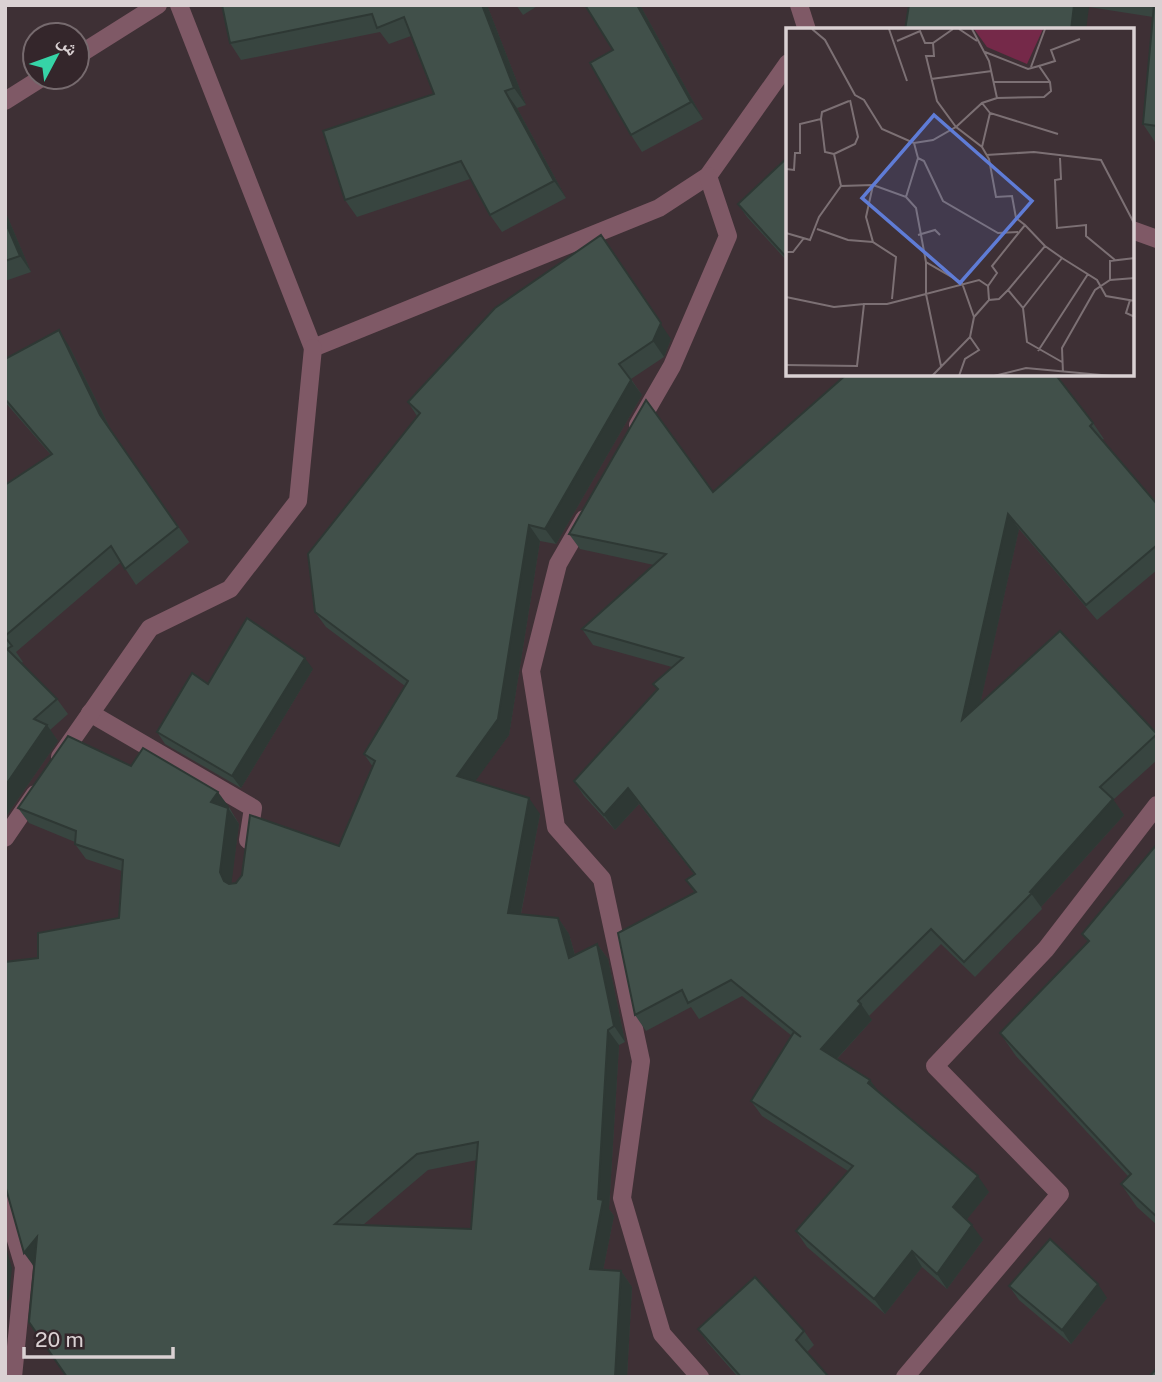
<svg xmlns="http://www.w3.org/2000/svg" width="1162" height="1382" font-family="'Public Sans','Noto Naskh Arabic',sans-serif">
<rect width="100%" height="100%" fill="#3e3035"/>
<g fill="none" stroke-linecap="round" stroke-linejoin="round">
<!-- minor -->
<g stroke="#7f5966" stroke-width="18">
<path d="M 179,5 L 313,348 L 659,208 L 708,176 L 788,63"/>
<path d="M 799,5 L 807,30"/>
<path d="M 77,56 L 158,5"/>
<path d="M 5,101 L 43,77"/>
<path d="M 1132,230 L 1157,239"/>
<path d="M 638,425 L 672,366 L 728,236 L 708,176"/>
<path d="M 584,519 L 558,564 L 531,671 L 556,827 L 602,879 L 641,1061 L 622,1198 L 662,1334 L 700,1377"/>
<path d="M 90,713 L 253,808 L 248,840"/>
<path d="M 60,757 L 150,628 L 230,589 L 298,501 L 313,348"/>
<path d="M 5,838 L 35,794"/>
<path d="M 5,1203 L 24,1267 L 13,1377"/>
<path d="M 905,1377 L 1060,1194 L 935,1066 L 1046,949 L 1157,805"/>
</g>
</g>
<!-- wall -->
<g fill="#384540" fill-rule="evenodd">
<path d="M 222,5 L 487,5 L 526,105 L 517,108 L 566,198 L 502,232 L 490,215 L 470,179 L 357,217 L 345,200 L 434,94 L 411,36 L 389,44 L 380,32 L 241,60 L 230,43 Z"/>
<path d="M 516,5 L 539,5 L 523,15 Z"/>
<path d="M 585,5 L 640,5 L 703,119 L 642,152 L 631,135 L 613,50 Z"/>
<path d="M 909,5 L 1157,5 L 1157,142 L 1155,142 L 1143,124 L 1153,17 L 1089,7 Z"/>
<path d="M 788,157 L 788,262 L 747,217 L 738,204 Z"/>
<path d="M 5,211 L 31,272 L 5,281 Z"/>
<path d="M 495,308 L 671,339 L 664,357 L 631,379 L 642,395 L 556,544 L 540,541 L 509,735 L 475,781 L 540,814 L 521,914 L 558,918 L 569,934 L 575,955 L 597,944 L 608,959 L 625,1042 L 619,1045 L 609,1209 L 614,1216 L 603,1270 L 621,1271 L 632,1287 L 627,1377 L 67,1377 L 34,1267 L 7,1192 L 5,1192 L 5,962 L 38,958 L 119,918 L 122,871 L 86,859 L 75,844 L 75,842 L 29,823 L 18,808 L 131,766 L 229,807 L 239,824 L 231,883 L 236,883 L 339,846 L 373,767 L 364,754 L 405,686 L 326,627 L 315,612 L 417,416 L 408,402 ZM 477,1160 L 471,1229 L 363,1225 L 428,1170 Z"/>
<path d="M 69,346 L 111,430 L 189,542 L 136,585 L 121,562 L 16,652 L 23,662 L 21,663 L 57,699 L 68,714 L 50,730 L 58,741 L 5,818 L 5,485 L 51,455 L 5,402 L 5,359 Z"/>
<path d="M 1093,423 L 1104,439 L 1102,440 L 1157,504 L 1157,570 L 1097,620 L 1019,529 L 980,704 L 1157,734 L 1157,760 L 1113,800 L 1124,815 L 1041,907 L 1042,909 L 975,977 L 941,944 L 869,1016 L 872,1020 L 837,1059 L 870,1080 L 879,1093 L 989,1192 L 966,1220 L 983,1240 L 947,1289 L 922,1267 L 885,1314 L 807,1247 L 796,1231 L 848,1171 L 762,1116 L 751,1101 L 792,1036 L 742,996 L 699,1019 L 691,1007 L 646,1031 L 635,1015 L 695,893 L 686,880 L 694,874 L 639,804 L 615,830 L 584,796 L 574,781 L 657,689 L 653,684 L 672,667 L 593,645 L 582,629 L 654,565 L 580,549 L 569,534 L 713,492 Z"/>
<path d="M 313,669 L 241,788 L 165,744 L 157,732 L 208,684 Z"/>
<path d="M 1157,844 L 1157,1225 L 1137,1207 L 1121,1184 L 1128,1176 L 1016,1056 L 1000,1033 L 1088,942 L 1082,934 Z"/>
<path d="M 1009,1286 L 1107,1298 L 1071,1344 L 1019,1300 Z"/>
<path d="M 698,1329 L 804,1331 L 814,1345 L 807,1352 L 829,1377 L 738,1377 L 708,1343 Z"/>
</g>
<!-- shaded-wall -->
<g fill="#2e3834">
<path d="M 482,5 L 487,5 L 526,105 L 514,88 Z"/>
<path d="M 637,5 L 640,5 L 703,119 L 691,102 Z"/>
<path d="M 1074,5 L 1088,5 L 1089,7 L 1086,30 L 1071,30 Z"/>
<path d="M 505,91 L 517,108 L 566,198 L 554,181 Z"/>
<path d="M 5,211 L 31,272 L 20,256 L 5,221 Z"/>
<path d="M 601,235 L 671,339 L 664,357 L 653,341 Z"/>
<path d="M 59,330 L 69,346 L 111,430 L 100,415 Z"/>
<path d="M 631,380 L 642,395 L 556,544 L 545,529 Z"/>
<path d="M 1008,514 L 1019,529 L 973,736 L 962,720 Z"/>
<path d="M 529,525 L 540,541 L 509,735 L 468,791 L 457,776 Z"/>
<path d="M 305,658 L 313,669 L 241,788 L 232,776 Z"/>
<path d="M 47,725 L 58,741 L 5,818 L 5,786 Z"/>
<path d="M 628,788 L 639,804 L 615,830 L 604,815 Z"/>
<path d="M 218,792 L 229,807 L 222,818 L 211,802 Z"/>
<path d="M 529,798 L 540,814 L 518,928 L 508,913 Z"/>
<path d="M 1113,799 L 1124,815 L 1041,907 L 1030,892 Z"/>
<path d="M 228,808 L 239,824 L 231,887 L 224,881 L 220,872 Z"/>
<path d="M 558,918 L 569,934 L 580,974 L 569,958 Z"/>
<path d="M 597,944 L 608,959 L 625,1042 L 614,1026 Z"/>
<path d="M 861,1004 L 872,1020 L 832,1064 L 821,1049 Z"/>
<path d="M 608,1030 L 619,1045 L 609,1209 L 614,1216 L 600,1285 L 590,1269 L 598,1199 Z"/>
<path d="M 870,1080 L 881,1095 L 868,1083 Z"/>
<path d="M 978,1176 L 989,1192 L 964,1223 L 953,1207 Z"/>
<path d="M 972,1225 L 983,1240 L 947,1289 L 937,1274 Z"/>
<path d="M 37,1237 L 35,1268 L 24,1253 Z"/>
<path d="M 5,1244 L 12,1268 L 9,1299 L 5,1304 Z"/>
<path d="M 912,1251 L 922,1267 L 885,1314 L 874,1299 Z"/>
<path d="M 621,1271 L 632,1287 L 627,1377 L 615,1377 Z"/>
<path d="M 1098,1284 L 1107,1298 L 1071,1344 L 1062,1330 Z"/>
</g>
<!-- building -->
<g fill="#41504a" stroke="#2e3834" stroke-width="2" fill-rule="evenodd">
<path d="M 222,5 L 482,5 L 514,88 L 505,91 L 554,181 L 490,215 L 461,161 L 345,200 L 323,131 L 434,94 L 404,17 L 377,28 L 372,14 L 230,43 Z"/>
<path d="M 585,5 L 637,5 L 691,102 L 631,135 L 590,63 L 613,50 Z"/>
<path d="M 909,5 L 1074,5 L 1071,30 L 905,30 Z"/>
<path d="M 1154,5 L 1157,5 L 1157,126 L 1143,124 Z"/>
<path d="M 788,157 L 788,259 L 738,204 Z"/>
<path d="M 5,221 L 20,256 L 5,261 Z"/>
<path d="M 601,235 L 661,323 L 653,341 L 619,364 L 631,380 L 545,529 L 529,525 L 498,719 L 457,776 L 529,798 L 508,913 L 558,918 L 569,958 L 597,944 L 614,1026 L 608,1030 L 598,1199 L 603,1200 L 590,1269 L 621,1271 L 615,1377 L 67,1377 L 29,1322 L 37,1237 L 24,1253 L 5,1185 L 5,962 L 38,958 L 38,933 L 119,918 L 123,860 L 75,844 L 76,831 L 18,808 L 68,736 L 131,766 L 143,748 L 218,792 L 211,802 L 228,808 L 220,872 L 224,881 L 229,884 L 236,883 L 242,875 L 250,815 L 339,846 L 375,761 L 364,754 L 408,681 L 315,612 L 308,554 L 420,413 L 408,402 L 495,308 ZM 478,1142 L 471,1229 L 335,1224 L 417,1154 Z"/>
<path d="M 59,330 L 100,415 L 178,527 L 125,569 L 111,546 L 5,636 L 5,485 L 52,454 L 5,399 L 5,359 Z"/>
<path d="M 847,374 L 1055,374 L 1093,423 L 1090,426 L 1157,504 L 1157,545 L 1086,605 L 1008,514 L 962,720 L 1060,631 L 1157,734 L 1100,787 L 1113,799 L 1030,892 L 1032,893 L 964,962 L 931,929 L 858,1001 L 861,1004 L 821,1049 L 870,1080 L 868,1083 L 978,1176 L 953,1207 L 972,1225 L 937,1274 L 912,1251 L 874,1299 L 796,1231 L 853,1166 L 751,1101 L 794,1032 L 801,1037 L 731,980 L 688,1003 L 682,990 L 635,1015 L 618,933 L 696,892 L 686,880 L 695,874 L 628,788 L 604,815 L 574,781 L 658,689 L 653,684 L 683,658 L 582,629 L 666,554 L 569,534 L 646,400 L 713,492 Z"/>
<path d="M 247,618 L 305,658 L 232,776 L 157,732 L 192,673 L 208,684 Z"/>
<path d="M 5,637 L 12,646 L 7,649 L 57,699 L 34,719 L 47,725 L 5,786 Z"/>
<path d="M 1157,844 L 1157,1217 L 1121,1184 L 1131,1174 L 1000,1033 L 1089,941 L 1082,934 Z"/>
<path d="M 1050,1239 L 1098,1284 L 1062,1330 L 1009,1286 Z"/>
<path d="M 755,1277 L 804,1331 L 796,1340 L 829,1377 L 741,1377 L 698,1329 Z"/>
<path d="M 1157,1368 L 1157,1377 L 1149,1377 Z"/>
</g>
<!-- overview -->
<g transform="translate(786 28)">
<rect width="348" height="348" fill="#3e3035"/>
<path d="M 188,1 L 257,1 L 241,36 L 201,19 Z" fill="#752949"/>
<path fill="none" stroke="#7c7074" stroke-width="2" d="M 103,1 L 121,53M 173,1 L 191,13M 111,13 L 134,3 L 139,15 L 147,15 L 167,1M 147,15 L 148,28 L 140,28 L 151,73 L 170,99 L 196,75 L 211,70 L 203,33 L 186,1M 199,24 L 242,41 L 253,38 L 264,54 L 265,63 L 258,69 L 211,70M 253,38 L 269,33 L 265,22 L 294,11M 245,39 L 259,1M 145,51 L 206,43M 208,54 L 264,54M 196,75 L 204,85 L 272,106M 35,91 L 39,124 L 48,126M 128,115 L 147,112 L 170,99 L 196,119 L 203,131 L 210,169 L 226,168 L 230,190 L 239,197M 196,119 L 204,85M 48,126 L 69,116 L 72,109 L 64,72M 48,126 L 55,158M 200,127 L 248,124 L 315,132 L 349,197M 132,130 L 138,133 L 157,173 L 212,205 L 232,204M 274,130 L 275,151 L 269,152 L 271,200 L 300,197 L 300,208 L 329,232M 0,141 L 8,142 L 9,125 L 14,125 L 14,96 L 35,91 L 36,84 L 63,73M 87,157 L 80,189 L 87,214 L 110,229 L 106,271M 120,169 L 130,180 L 140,234 L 176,255 L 188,289 L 184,309 L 146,348M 31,201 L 62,212 L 87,214M 0,205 L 24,212 L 33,189 L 55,158 L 87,157 L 120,169 L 132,130 L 128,115 L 96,101 L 78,72 L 69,67 L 39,12 L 26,1M 132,207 L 149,202 L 154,207M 259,218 L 276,230 L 237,280 L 222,262 ZM 0,224 L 7,224 L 18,210M 276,230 L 311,252 L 320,268 L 349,273M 140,234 L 140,266 L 193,252 L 202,258 L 203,272M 324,252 L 324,233 L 349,230M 202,258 L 211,245 L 206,238 L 239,197 L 259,218M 0,269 L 48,279 L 78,276M 344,272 L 340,285 L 349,289M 237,280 L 241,314 L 276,334M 188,289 L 203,272 L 213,271 L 222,262M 252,323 L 302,246M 0,337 L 71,338 L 78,276 L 101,276 L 140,266 L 155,338M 277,345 L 276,320 L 309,262 L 324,252 L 349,250M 173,348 L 179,331 L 193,322 L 184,309M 208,348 L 240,340 L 326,348"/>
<path fill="#5f7cd6" fill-opacity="0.15" stroke="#5f7cd6" stroke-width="3.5" d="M 148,87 L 246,173 L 174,255 L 76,170 Z"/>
<rect width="348" height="348" fill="none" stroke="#dad1d3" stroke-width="3.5"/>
</g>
<!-- border -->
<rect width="1162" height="1382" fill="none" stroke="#dad1d3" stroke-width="14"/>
<!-- north arrow -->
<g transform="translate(56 56) rotate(49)"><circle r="33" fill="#34262b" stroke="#766a6e" stroke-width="2"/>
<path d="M0-5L12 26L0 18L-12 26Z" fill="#36d4a7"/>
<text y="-10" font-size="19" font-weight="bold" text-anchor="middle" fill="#dad1d3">ش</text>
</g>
<!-- scale -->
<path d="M24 1347v10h149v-10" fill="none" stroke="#dad1d3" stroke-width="3.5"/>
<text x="35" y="1347" font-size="21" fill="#dad1d3" stroke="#34262b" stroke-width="5" paint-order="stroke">20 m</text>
</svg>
